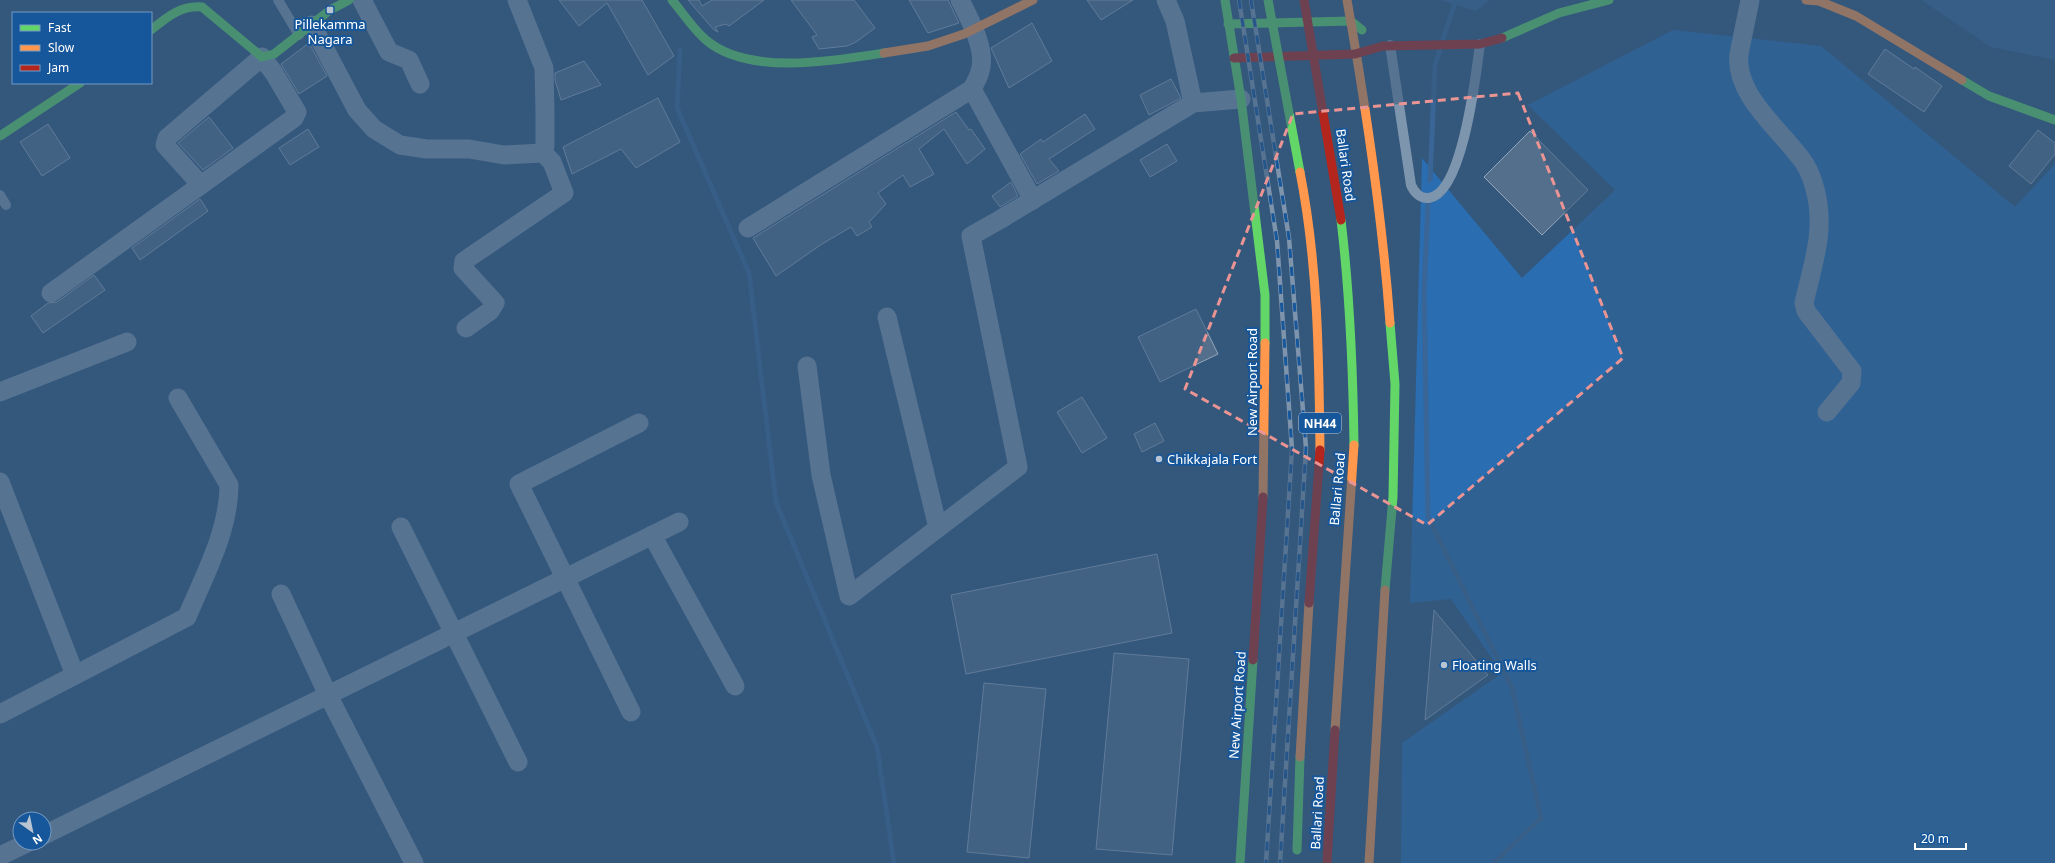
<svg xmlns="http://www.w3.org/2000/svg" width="2055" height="863" font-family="'Noto Sans',sans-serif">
<rect width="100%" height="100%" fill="#34577c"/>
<!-- green -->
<polygon fill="#2a6db0" points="1673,30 1821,46 2015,207 2055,164 2055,863 1401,863 1402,743 1502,673 1451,599 1410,603 1422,158 1522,278 1615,190 1528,105"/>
<!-- water -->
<g fill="#396696">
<polygon points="1440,0 1490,0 1476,11"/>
<polygon points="1921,0 2055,0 2055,60 1991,47"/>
</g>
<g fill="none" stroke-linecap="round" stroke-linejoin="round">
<!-- stream -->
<g stroke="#396696" stroke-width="5">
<polyline points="1443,39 1456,0"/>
<polyline points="680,50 677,108 749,273 776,502 877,747 894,863"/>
<polyline points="1430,180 1435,65 1440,50"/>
<polyline points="1428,204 1424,294 1428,517 1512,688 1541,818 1494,863"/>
</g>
</g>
<!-- building -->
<g fill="#536f8c" stroke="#93a6bb">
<polygon points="559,0 642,0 674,56 648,75 607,3 579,26"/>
<polygon points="688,0 699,0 702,6 712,0 764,0 729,26 726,24 715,27 718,32 714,30"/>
<polygon points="791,0 854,0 875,28 856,42 847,46 819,49 812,37 817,35"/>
<polygon points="909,0 948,0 959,23 928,33"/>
<polygon points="1087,0 1133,0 1101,20"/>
<polygon points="1032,23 1052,61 1009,88 991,48"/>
<polygon points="309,43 327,76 299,94 281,64"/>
<polygon points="1885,49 1914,69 1915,67 1942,86 1924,112 1868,74"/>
<polygon points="584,61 601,85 561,100 555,80 555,73"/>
<polygon points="1171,79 1181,98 1149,115 1140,95"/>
<polygon points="658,98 680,142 636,168 621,149 572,174 563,147"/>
<polygon points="956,112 969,130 971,129 985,149 967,164 944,129 919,149 934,174 910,187 903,175 878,193 886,204 869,222 872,227 857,236 851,227 822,244 776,276 753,238"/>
<polygon points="1085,114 1095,129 1049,159 1059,171 1037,184 1020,154 1041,139 1043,142"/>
<polygon points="209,117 233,148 203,170 178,143"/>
<polygon points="48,124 70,158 42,176 20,142"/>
<polygon points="308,129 319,147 290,165 279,148"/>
<polygon points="2038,130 2055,143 2055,154 2031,184 2009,166"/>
<polygon points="1530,131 1588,190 1542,235 1484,177"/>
<polygon points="1167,144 1177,161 1150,177 1140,160"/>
<polygon points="1011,182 1018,196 1000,207 992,196"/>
<polygon points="200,199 208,211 140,260 132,248"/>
<polygon points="94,275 105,290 43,333 31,316 48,303 57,302"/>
<polygon points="1196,309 1218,354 1160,382 1138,337"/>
<polygon points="1082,397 1107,438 1082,453 1057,412"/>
<polygon points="1155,423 1164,441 1142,452 1134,434"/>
<polygon points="1157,554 1172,633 966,674 951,595"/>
<polygon points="1434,610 1488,675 1425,720"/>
<polygon points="1114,653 1189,659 1172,855 1096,849"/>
<polygon points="984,683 1046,689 1029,858 967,852"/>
</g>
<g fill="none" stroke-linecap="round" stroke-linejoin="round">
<!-- lane -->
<g stroke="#7e95ae" stroke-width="10">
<polyline points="278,0 299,35"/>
<path d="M1390,45L1411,185C1414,192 1420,199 1429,198C1463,193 1476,74 1480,44"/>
<polyline points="0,195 6,205"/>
</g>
<!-- street -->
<g stroke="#7e95ae" stroke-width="19">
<polyline points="362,0 389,52 409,60 420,84"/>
<polyline points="517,0 544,68 545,113 545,145 543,153"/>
<polyline points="1166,0 1175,21 1193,103"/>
<path d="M1750,0L1739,54C1734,93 1778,128 1799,156C1807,165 1812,177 1815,189C1826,230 1813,263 1804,303L1806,311L1852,371L1851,383L1827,412"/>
<polyline points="312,25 357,110 374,129 400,145 427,149 469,149 504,155 543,153 552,162 564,193 464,261 463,268 495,303 490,311 466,328"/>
<polyline points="972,89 1033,200"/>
<path d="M748,228L972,89C975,83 979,77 980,71C987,50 969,18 960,0"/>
<polyline points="51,293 294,118 297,112 274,73 262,57 167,138 165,145 201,185"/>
<polyline points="887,317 938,528"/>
<polyline points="807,366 821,475 849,596 1018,467 971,236 1001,219 1193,103 1241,99"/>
<polyline points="0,392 127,342"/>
<polyline points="0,482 75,675"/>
<polyline points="401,527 518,762"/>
<polyline points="652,535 735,686"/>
<polyline points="281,594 328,695 414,863"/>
<polyline points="631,712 519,484 639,423"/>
<path d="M0,714L187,617C204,576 229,531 229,485L178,398"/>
<polyline points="44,835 679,522"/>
<polyline points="0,856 27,843"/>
</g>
<!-- fast -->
<g stroke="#63d668" stroke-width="9">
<path d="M672,0C683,13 693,29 706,40C748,76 834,61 884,53"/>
<polyline points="1225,0 1241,99 1265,295 1265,343"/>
<polyline points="1228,24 1351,21 1362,30"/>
<path d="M151,30C167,17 181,5 202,7L262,57L274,54L330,10L349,0"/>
<polyline points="1502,38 1559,13 1609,0"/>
<polyline points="1962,80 1989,96 2055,120"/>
<polyline points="0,136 80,83"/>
<polyline points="1385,590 1393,497 1395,384 1390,323"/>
<polyline points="1240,863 1253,660"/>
</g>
<!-- slow -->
<g stroke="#ff974d" stroke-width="9">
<path d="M1347,0C1366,107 1382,214 1390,323"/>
<polyline points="1806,0 1819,1 1856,16 1962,80"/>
<polyline points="884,53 928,46 964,34 1033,0"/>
<polyline points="1263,497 1265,343"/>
<polyline points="1369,863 1385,590"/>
</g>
<!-- jam -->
<g stroke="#b3261e" stroke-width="9">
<polyline points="1234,58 1355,54 1383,46 1480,44 1502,38"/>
<polyline points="1253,660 1263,497"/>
<polyline points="1327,863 1328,845"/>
</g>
<!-- rail casing -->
<g stroke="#7e94ac" stroke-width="4.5">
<g id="rail">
<polyline points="1239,0 1277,241 1292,449 1266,863"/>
<polyline points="1251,0 1289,238 1306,448 1280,863"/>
</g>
</g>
<!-- rail -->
<use href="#rail" stroke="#16569a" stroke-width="3" stroke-dasharray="9" stroke-linecap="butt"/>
<!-- fast-bridge -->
<g stroke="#63d668" stroke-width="9">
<polyline points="1268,0 1300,172"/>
<path d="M1341,220C1350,295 1353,370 1354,445"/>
<polyline points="1297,850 1300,757"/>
</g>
<!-- slow-bridge -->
<g stroke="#ff974d" stroke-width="9">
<path d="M1300,172C1318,264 1319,357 1320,450"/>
<polyline points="1335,730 1354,445"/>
<polyline points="1300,757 1309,603"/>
</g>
<!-- jam-bridge -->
<g stroke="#b3261e" stroke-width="9">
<polyline points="1304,0 1341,220"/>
<polyline points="1309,603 1320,450"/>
<polyline points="1328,845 1335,730"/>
</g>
</g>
<!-- marked area -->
<path d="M0 0H2055V863H0ZM1518,93L1623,358L1427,525L1185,389L1293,114Z" fill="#34577c" fill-opacity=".55" fill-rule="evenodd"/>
<path fill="none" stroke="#ea9494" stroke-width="3" stroke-dasharray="8 5" stroke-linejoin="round" d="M1518,93L1623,358L1427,525L1185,389L1293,114Z"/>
<!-- markers -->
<g fill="#b8c4d1" stroke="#16569a" stroke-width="1.5">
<rect x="326" y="6" width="8" height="8" rx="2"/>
<circle cx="1159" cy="459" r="4"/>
<circle cx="1444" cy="665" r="4"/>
</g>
<g text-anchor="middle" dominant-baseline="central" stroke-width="4" stroke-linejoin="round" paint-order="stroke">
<!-- shield labels -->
<rect fill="#16569a" stroke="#b9cce1" stroke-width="1" x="1299" y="413" width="42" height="20" rx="3"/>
<g font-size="12" font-weight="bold" fill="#fff">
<text x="1320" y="423">NH44</text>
</g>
<!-- poi labels -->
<g font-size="13" fill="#fff" stroke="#16569a" text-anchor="start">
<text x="330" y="24" text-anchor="middle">Pillekamma<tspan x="330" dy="15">Nagara</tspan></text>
<text x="1167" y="459">Chikkajala Fort</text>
<text x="1452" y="665">Floating Walls</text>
</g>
<!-- street labels -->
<g font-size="13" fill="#fff" stroke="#16569a">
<text transform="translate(1346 165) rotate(82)">Ballari Road</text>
<text transform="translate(1252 382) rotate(-90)">New Airport Road</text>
<text transform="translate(1337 489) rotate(-85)">Ballari Road</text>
<text transform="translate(1237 705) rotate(-86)">New Airport Road</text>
<text transform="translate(1317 813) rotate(-87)">Ballari Road</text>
</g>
</g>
<!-- legend -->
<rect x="12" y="12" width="140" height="72" fill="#16569a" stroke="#739ac2"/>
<rect x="20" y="25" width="20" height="6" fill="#63d668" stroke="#739ac2"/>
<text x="48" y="32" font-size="12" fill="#ffffff">Fast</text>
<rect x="20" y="45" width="20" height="6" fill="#ff974d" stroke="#739ac2"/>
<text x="48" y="52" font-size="12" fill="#ffffff">Slow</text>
<rect x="20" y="65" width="20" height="6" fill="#b3261e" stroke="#739ac2"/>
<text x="48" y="72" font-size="12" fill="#ffffff">Jam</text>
<!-- north arrow -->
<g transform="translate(32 831) rotate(147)"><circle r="19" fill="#16569a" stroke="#739ac2"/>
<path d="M0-3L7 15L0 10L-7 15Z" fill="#b8c4d1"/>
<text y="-6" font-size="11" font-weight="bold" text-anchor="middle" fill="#ffffff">N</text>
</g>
<!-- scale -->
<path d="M1915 843v6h51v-6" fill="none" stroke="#ffffff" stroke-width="2"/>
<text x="1921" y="843" font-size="12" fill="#ffffff" stroke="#16569a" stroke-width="3" paint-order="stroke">20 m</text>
</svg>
